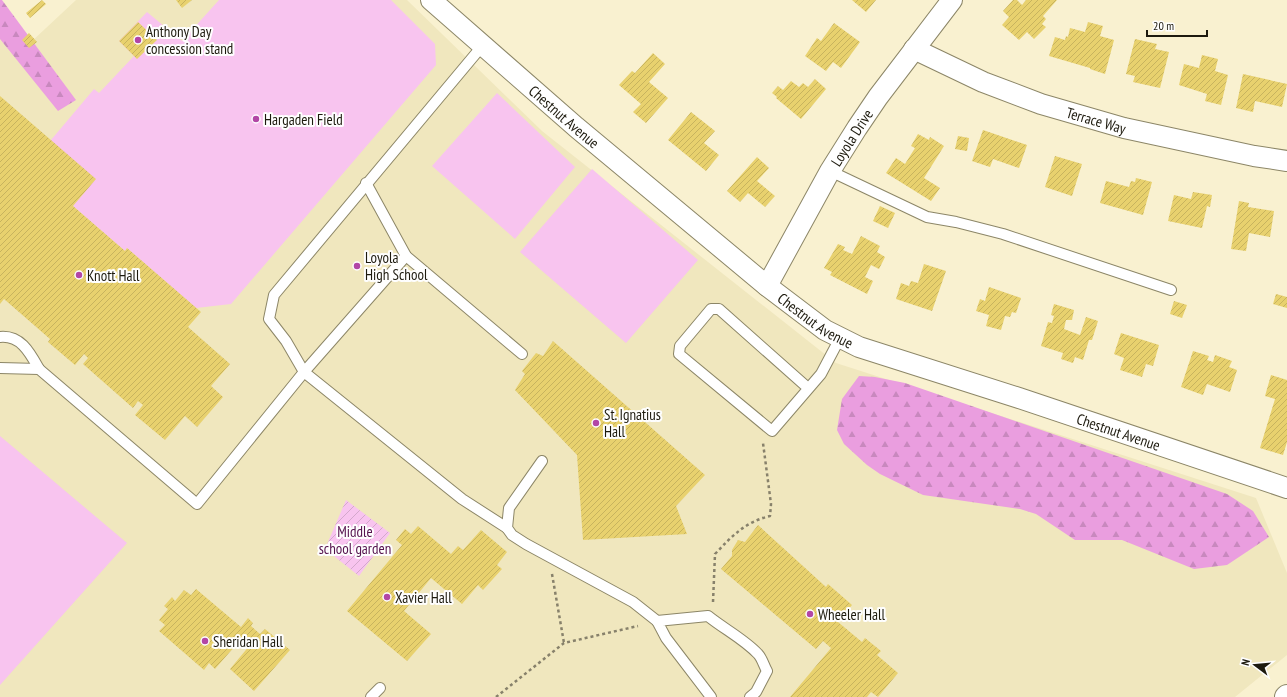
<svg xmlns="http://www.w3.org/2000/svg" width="1287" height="697" font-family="'PT Sans Narrow',sans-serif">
<defs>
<pattern id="forest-firs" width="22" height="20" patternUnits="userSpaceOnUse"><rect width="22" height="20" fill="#ea9edf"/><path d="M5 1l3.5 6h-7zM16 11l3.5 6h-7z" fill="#c888be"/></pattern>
<pattern id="garden-furrows" width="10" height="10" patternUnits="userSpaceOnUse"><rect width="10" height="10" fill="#f8c4ef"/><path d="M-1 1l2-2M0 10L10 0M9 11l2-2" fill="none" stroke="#d4a8cc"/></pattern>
<pattern id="building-hatch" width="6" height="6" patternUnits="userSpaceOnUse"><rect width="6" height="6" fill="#e8d16e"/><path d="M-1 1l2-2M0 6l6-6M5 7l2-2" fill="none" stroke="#c7b35e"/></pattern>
</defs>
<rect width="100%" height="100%" fill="#f9f1d0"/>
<!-- built -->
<polygon fill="#f0e7be" points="76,0 407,0 542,131 836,363 1256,498 1287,573 1287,655 1235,697 0,697 0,35 16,56"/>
<!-- green -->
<g fill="#f8c4ef">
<polygon points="219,0 391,0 435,44 436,65 231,304 196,308 127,248 125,251 73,206 51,140 94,89 99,93 134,56 119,41 147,12 182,41"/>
<polygon points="497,93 575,167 515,239 432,166"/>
<polygon points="592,169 698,260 626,343 520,252"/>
<polygon points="0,436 127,543 0,685"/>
</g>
<!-- forest -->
<g fill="url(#forest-firs)">
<polygon points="0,0 2,0 76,100 58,111 0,39"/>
<polygon points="859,376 875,377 905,383 1227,494 1253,511 1269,537 1227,565 1194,569 1122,540 1075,540 1036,514 1020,509 923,495 880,474 867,465 844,444 837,430 842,399"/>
</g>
<!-- garden -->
<polygon fill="url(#garden-furrows)" points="346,500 390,533 359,576 325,549"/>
<!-- building -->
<g fill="url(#building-hatch)">
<polygon points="42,0 46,4 30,18 26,13"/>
<polygon points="176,0 192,0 182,8"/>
<polygon points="852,0 876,0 866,12"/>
<polygon points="1013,0 1017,0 1022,5 1026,0 1057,0 1043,16 1046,19 1042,24 1046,27 1034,39 1027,32 1019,40 1002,25 1009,17 1003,11"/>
<polygon points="138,22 157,40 137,59 119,41"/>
<polygon points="1088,22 1103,26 1100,36 1114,40 1105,74 1090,69 1090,68 1049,56 1055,37 1065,40 1066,36 1068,37 1070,28 1085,32"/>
<polygon points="834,23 860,42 841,68 833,62 826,71 805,56 817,38 821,41"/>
<polygon points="29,33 37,42 29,48 22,40"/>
<polygon points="1135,39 1157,44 1155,49 1169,52 1160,88 1133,82 1135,76 1126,74"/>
<polygon points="653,53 665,64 649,82 668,98 646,123 633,112 641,104 619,85 632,71 635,73"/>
<polygon points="1202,55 1218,59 1215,71 1228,75 1221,105 1205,101 1207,94 1179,85 1184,64 1199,68"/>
<polygon points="1243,74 1287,84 1282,107 1255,101 1253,112 1236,108"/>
<polygon points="815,79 826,89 801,119 776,98 777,97 772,93 778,86 783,90 791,81 799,87 803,83 808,87"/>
<polygon points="0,96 96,179 73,206 125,251 127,248 201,312 188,327 230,364 211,386 223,397 197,427 185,416 165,440 135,415 143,405 138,401 133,408 83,364 88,358 84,354 75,365 48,342 50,339 4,299 0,304"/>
<polygon points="691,112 715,131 704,143 719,155 706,171 668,140"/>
<polygon points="983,130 1027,145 1019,168 993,159 990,167 972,161"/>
<polygon points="918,134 929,140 930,137 944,146 924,178 940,188 931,201 886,173 896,158 905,164 915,148 911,146"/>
<polygon points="958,136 969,138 967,151 955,149"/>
<polygon points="1055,156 1082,164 1072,196 1045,187"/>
<polygon points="757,157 769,168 757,181 775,196 765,207 748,193 740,202 727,191"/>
<polygon points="1136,178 1152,182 1143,215 1100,203 1106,181 1129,187 1131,181 1135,182"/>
<polygon points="1193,192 1212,195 1210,207 1207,206 1202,228 1168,221 1174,195 1191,199"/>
<polygon points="1239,201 1249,203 1248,207 1274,211 1270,237 1249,233 1246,251 1231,249"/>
<polygon points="880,206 895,213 888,228 873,221"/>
<polygon points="861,236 880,246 877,252 885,257 879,269 871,265 865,277 873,281 867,294 830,275 832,272 824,268 838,244 845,247 843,250 852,254"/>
<polygon points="924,264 946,271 932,311 896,299 901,283 909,286 911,281 918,283"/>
<polygon points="989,287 1021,298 1016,313 1012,312 1010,317 1005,316 1001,330 986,326 989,315 976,311 980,299 985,301"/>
<polygon points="1276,294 1287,297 1287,308 1273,304"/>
<polygon points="1174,301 1187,305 1182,318 1170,314"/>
<polygon points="1054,304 1074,310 1072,320 1066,320 1064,329 1080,335 1086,317 1098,321 1092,340 1089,340 1083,360 1075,357 1073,363 1061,359 1063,353 1041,346 1048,322 1052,323 1054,316 1051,315"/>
<polygon points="1121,333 1159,345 1153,366 1146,364 1142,377 1120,370 1124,358 1114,354"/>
<polygon points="553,341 705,475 676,506 687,534 583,540 577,455 515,390 525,374 522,371 536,353 543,356"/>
<polygon points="1193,351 1209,356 1207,360 1213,362 1215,355 1232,361 1229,367 1237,370 1230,392 1207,384 1203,395 1181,387"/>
<polygon points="1271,375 1287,380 1287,442 1283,455 1260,448 1275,399 1265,396"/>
<polygon points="758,525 826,587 828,584 852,605 838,622 862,642 865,638 881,651 877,655 898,673 878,697 871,692 867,697 790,697 831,648 823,641 816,649 721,569 732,556 732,550 738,540 745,542"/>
<polygon points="418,526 451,554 458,546 463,550 481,530 507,552 497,565 502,569 483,590 478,585 462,604 431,578 404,611 431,634 407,661 347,611 402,545 396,540 405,529 411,534"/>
<polygon points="196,589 241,627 248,618 253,623 251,626 260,634 265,629 290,650 254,691 230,669 250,645 242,638 215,669 209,663 204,670 159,631 165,625 159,620 168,609 164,606 172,597 175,601 184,590 191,595"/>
</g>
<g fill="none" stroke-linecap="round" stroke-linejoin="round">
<!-- service casing -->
<g stroke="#8c8667" stroke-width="12">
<g id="service">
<polyline points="483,45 274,295 269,319 286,341 304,372 462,499 507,528"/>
<polyline points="830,171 927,217 956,222 1003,234 1171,290"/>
<polyline points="366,183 406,256 522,354"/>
<path d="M0,337C21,335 30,353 39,369"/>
<polyline points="0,368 39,369 197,504 304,372 406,256"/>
<polyline points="808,388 719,309 711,309 680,346 679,354 772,431 821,374 840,338"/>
<polyline points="542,461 509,508 507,528 512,535 526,544 633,602 657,621"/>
<polyline points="371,697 380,688"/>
<path d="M711,697L666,638L657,621L708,616C724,629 744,639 758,654C762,658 764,666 767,671L756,692L750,697"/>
</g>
</g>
<!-- minor casing -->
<g stroke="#8c8667" stroke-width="22">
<g id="minor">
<path id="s1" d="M431,0L576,127L767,286L825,330L859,347L1019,398L1287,488"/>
<path id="s2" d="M914,49L983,82L1041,104L1124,128L1254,156L1287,161"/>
<path id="s3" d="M767,286L830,171L857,128L878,97L952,0"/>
</g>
</g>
<!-- primary casing -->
<g stroke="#8c8667" stroke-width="24">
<polyline id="primary" points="1286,697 1287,696"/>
</g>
<!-- path -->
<g stroke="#87816b" stroke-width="2.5" stroke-dasharray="3 3" stroke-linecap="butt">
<polyline points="552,574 564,643"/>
<path d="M713,602L715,554C732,536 745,522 770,516L771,504L763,443"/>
<polyline points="496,697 564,643 638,626"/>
</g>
<!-- service -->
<use href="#service" stroke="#fff" stroke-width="10"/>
<!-- minor -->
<use href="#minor" stroke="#fff" stroke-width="20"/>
<!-- primary -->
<use href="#primary" stroke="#fff" stroke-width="22"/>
</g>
<!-- markers -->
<g fill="#b246a6" stroke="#fefefe" stroke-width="1.5">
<circle cx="138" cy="40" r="4"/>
<circle cx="256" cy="119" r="4"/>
<circle cx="357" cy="266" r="4"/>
<circle cx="79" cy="275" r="4"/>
<circle cx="596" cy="423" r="4"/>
<circle cx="387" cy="597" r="4"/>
<circle cx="810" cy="614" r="4"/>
<circle cx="205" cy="641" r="4"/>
</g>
<g text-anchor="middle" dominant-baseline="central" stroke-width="4" stroke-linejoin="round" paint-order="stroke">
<!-- poi labels -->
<g font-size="15" fill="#1d1a0e" stroke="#fefefe" text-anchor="start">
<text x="146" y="31">Anthony Day<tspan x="146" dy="17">concession stand</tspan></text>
<text x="264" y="119">Hargaden Field</text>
<text x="365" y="257">Loyola<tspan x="365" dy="17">High School</tspan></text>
<text x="87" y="275">Knott Hall</text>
<text x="604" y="414">St. Ignatius<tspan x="604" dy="17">Hall</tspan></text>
<text x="395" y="597">Xavier Hall</text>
<text x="818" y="614">Wheeler Hall</text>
<text x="213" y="641">Sheridan Hall</text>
</g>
<!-- street labels -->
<g font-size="15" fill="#1d1a0e" stroke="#fefefe">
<text stroke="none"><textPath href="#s1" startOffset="177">Chestnut Avenue</textPath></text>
<text stroke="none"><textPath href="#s2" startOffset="196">Terrace Way</textPath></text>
<text stroke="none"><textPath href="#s3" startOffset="171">Loyola Drive</textPath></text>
<text stroke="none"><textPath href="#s1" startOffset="501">Chestnut Avenue</textPath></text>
<text stroke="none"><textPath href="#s1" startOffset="825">Chestnut Avenue</textPath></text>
</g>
<!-- park labels -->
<g font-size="15" fill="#55124e" stroke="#fefefe">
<text x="355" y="531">Middle<tspan x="355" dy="17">school garden</tspan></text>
</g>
</g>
<!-- north arrow -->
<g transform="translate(1255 665) rotate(286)" stroke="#fefefe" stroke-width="3" paint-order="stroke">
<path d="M0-3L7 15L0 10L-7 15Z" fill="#1d1a0e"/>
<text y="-6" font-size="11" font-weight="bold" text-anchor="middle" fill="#1d1a0e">N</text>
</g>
<!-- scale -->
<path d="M1147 30v6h60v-6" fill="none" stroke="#1d1a0e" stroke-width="2"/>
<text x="1153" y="30" font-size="12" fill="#1d1a0e" stroke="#fefefe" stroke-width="3" paint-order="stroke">20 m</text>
</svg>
